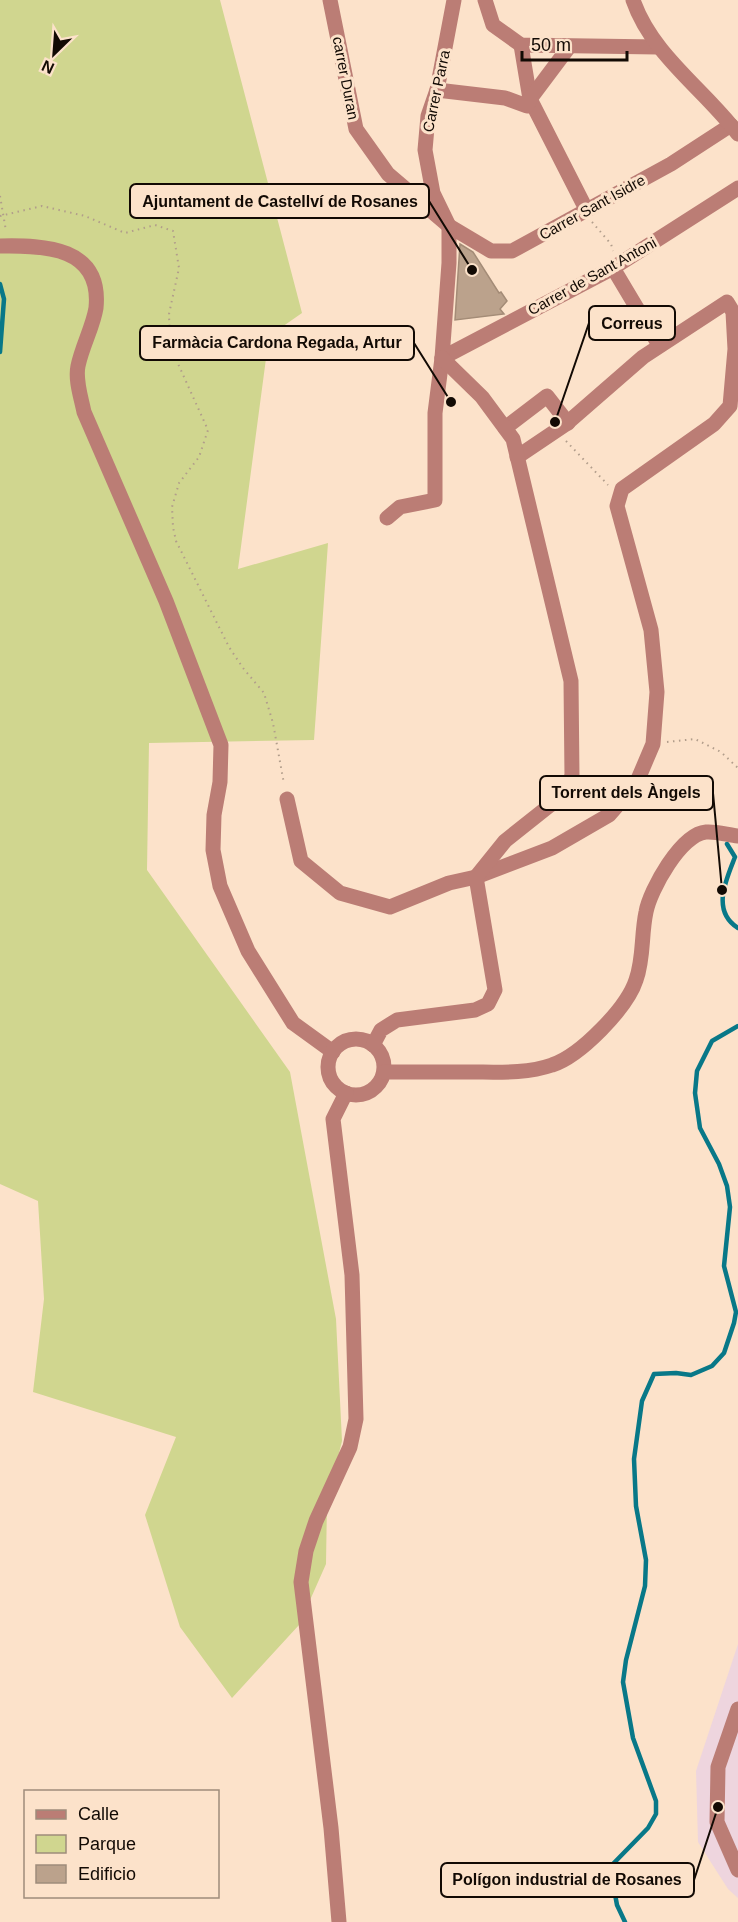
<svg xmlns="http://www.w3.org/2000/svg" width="738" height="1922" font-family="Helvetica,sans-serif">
<rect width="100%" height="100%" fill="#fce2ca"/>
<!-- industrial -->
<polygon fill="#eed5de" points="738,1644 738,1898 728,1889 698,1842 696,1771"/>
<!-- green -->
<polygon fill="#d0d68f" points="0,0 220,0 302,313 269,336 238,569 328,543 314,740 149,743 147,870 290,1072 336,1319 342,1441 327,1501 326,1564 299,1625 232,1698 180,1627 145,1515 176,1437 33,1392 44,1299 38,1201 0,1184"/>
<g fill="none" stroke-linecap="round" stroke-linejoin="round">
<!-- stream -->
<g stroke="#087888" stroke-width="4.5">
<polyline points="0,284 4,299 0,352"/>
<path d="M727,844L735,857C726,880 711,911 738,928"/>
<polyline points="625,1922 617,1905 610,1867 648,1828 656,1814 656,1801 633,1738 623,1682 626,1660 645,1586 646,1560 636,1506 634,1459 642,1401 654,1374 676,1373 691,1375 712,1366 724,1353 734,1323 736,1312 724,1266 730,1207 727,1186 719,1164 700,1128 695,1093 697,1071 712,1041 738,1026"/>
</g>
</g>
<!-- building -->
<polygon fill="#bba28c" stroke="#a48c77" stroke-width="1.5" points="460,244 473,252 499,293 501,292 507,301 500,309 504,314 455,320"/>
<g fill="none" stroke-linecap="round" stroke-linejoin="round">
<!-- path -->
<g stroke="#b19d8b" stroke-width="2" stroke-dasharray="1.5 4.5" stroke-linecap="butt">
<polyline points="0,196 6,231"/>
<polyline points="0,216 42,206 85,216 125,233 155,225 173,231 179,268 169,314 170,346 208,430 199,457 179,483 172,507 173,527 176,541 229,647 243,668 264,693 273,723 284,784"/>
<polyline points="592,222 611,244 613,251"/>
<polyline points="566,441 608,485"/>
<polyline points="667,742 695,739 721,752 738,768"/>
</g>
<!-- minor -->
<g stroke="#bb7d75" stroke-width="15">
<polyline points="330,0 356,129 388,174 449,226 491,251 512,251 671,164 731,125"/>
<polyline points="485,0 493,25 521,45 658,47"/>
<path d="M633,0C652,55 704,89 738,134"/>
<polyline points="521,45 530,99 586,209"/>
<polyline points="437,90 505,98 527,106 530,99 569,47"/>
<path d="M0,246C45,245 102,247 96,308C93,327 82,346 78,366C75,380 81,397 84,412L166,601L221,745L220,782L214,815L213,850L220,886L248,951L293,1023L333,1052"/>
<polyline points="613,268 659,345"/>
<polyline points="442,358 613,268 738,188"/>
<polyline points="505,428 547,396 568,423"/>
<polyline points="387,518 400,507 435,500 435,413 442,358 449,263 449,226 433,193 425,150 428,116 437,90 454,0"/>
<polyline points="287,799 301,861 340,893 390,907 449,883 476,877 552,848 609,815 636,784 653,744 657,692 651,630 617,506 622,489 714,424 730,406 735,349 733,312 727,302 643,357 566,424 517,457"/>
<circle cx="356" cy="1067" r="28"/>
<polyline points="373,1045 381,1030 397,1020 475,1010 488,1004 495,990 476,877 505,841 549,806 572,777 571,681 513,439 482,397 442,358"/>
<path d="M384,1072C413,1072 442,1072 471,1072C497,1072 526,1074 552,1065C580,1056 627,1008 636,980C644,958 641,935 646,912C650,890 681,834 706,832C716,831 728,835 738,836"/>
<polyline points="738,1709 718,1767 717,1822 738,1870"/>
<polyline points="339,1922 331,1828 301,1582 306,1551 316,1521 350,1447 356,1419 352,1275 333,1119 346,1093"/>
</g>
</g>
<g text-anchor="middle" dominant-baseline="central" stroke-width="6" stroke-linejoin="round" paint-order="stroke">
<!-- street labels -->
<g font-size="15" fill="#120a04" stroke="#fce2ca">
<text transform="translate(346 78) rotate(79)">carrer Duran</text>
<text transform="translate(436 91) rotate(-78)">Carrer Parra</text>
<text transform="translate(592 207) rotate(-29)">Carrer Sant Isidre</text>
<text transform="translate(592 276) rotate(-29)">Carrer de Sant Antoni</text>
</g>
</g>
<!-- callouts -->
<path fill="none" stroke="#120a04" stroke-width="2" d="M472 270L429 201M555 422L589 323M451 402L414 343M722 890L713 793M718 1807L694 1880"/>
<g fill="#120a04" stroke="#fce2ca" stroke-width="2">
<circle cx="472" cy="270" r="6"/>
<circle cx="555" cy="422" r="6"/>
<circle cx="451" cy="402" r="6"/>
<circle cx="722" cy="890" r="6"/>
<circle cx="718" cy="1807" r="6"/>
</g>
<g fill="#fce2ca" stroke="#120a04" stroke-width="2">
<rect x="130" y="184" width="299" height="34" rx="6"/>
<rect x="589" y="306" width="86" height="34" rx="6"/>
<rect x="140" y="326" width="274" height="34" rx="6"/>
<rect x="540" y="776" width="173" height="34" rx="6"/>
<rect x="441" y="1863" width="253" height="34" rx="6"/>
</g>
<g font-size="16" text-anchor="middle" font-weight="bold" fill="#120a04">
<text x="280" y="207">Ajuntament de Castellví de Rosanes</text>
<text x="632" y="329">Correus</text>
<text x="277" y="348">Farmàcia Cardona Regada, Artur</text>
<text x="626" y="798">Torrent dels Àngels</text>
<text x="567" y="1885">Polígon industrial de Rosanes</text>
</g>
<!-- legend -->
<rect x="24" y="1790" width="195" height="108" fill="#fce2ca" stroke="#9e8c7b" stroke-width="1.5"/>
<rect x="36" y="1810" width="30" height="9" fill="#bb7d75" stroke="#9e8c7b" stroke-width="1.5"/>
<text x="78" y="1820" font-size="18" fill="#120a04">Calle</text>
<rect x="36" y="1835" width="30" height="18" fill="#d0d68f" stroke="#9e8c7b" stroke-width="1.5"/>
<text x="78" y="1850" font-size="18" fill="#120a04">Parque</text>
<rect x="36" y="1865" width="30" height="18" fill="#bba28c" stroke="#9e8c7b" stroke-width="1.5"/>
<text x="78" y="1880" font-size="18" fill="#120a04">Edificio</text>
<!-- north arrow -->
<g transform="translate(54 54) rotate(205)" stroke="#fce2ca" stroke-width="4.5" paint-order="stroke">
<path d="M0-4.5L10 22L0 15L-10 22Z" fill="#120a04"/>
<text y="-9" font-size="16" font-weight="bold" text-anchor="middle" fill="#120a04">N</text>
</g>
<!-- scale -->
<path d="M522 51v9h105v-9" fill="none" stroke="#120a04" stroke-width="3"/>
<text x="531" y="51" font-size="18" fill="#120a04" stroke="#fce2ca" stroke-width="4.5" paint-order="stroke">50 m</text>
</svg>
